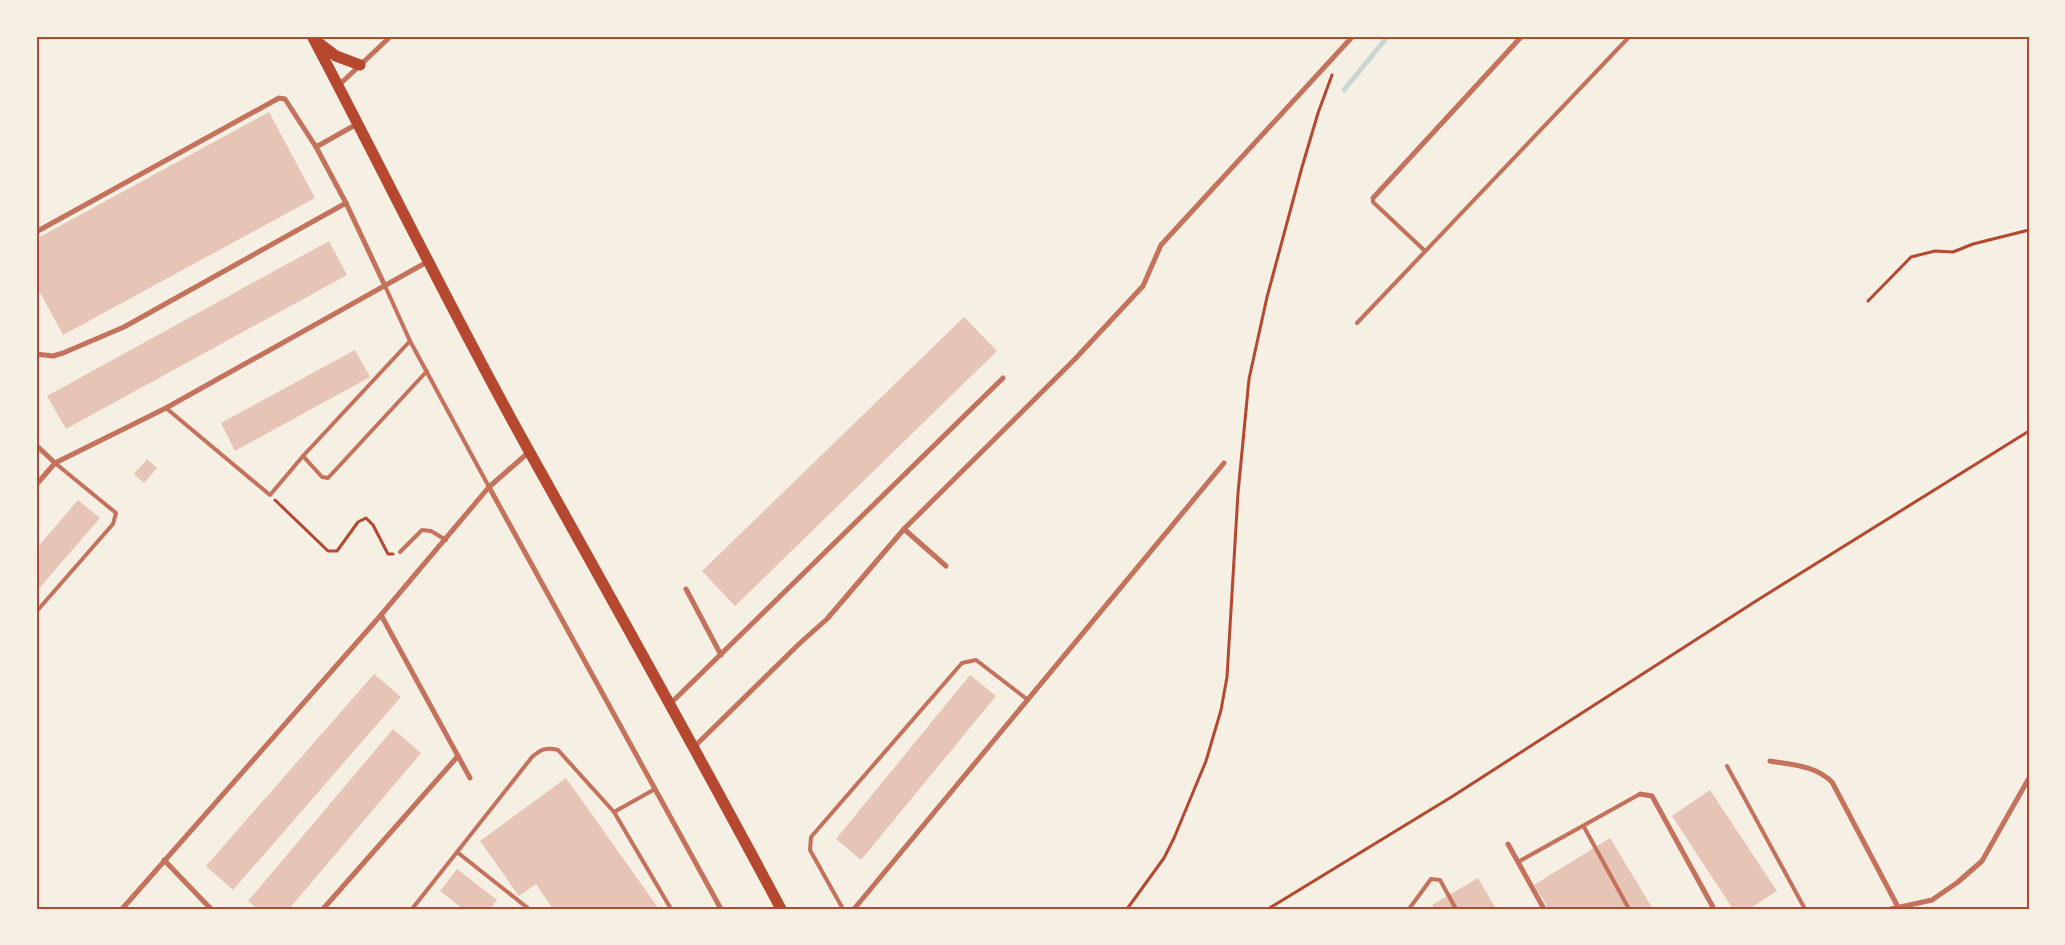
<svg xmlns="http://www.w3.org/2000/svg" width="2065" height="945" font-family="Inter,sans-serif">
<rect width="100%" height="100%" fill="#f6efe4"/>
<g fill="none" stroke-linecap="round" stroke-linejoin="round">
<!-- stream -->
<polyline stroke="#c9d6d2" stroke-width="5" points="1344,90 1388,36"/>
</g>
<!-- building -->
<g fill="#e6c5b7">
<polygon points="269,112 315,198 63,335 36,285 36,239"/>
<polygon points="329,241 347,275 66,429 47,396"/>
<polygon points="964,317 997,351 735,606 702,571"/>
<polygon points="355,350 370,377 235,451 221,423"/>
<polygon points="147,459 157,468 144,483 134,474"/>
<polygon points="78,500 100,518 36,592 36,549"/>
<polygon points="374,674 401,697 233,890 206,866"/>
<polygon points="970,675 996,696 861,860 836,839"/>
<polygon points="393,729 421,753 289,909 257,909 248,901"/>
<polygon points="566,778 659,909 553,909 536,884 519,896 480,841"/>
<polygon points="1710,790 1777,891 1749,909 1733,909 1672,816"/>
<polygon points="1610,838 1653,909 1549,909 1534,885"/>
<polygon points="457,869 497,900 490,909 463,909 440,891"/>
<polygon points="1478,878 1496,909 1435,909 1432,905"/>
</g>
<g fill="none" stroke-linecap="round" stroke-linejoin="round">
<!-- path -->
<g stroke="#b5482f" stroke-width="3">
<polyline points="1868,301 1911,257 1935,251 1953,252 1973,244 2029,230"/>
<polyline points="275,500 328,551 337,551 358,522 366,518 373,525 388,554 393,554"/>
<polyline points="1127,909 1164,858 1174,838 1206,761 1221,710 1227,677 1238,493 1249,379 1267,297 1302,167 1318,113 1332,75"/>
<polyline points="1268,909 1453,796 1756,601 2029,431"/>
</g>
<!-- service -->
<g stroke="#c5725c" stroke-width="4">
<polyline points="1373,198 1373,202 1425,251"/>
<polyline points="385,286 410,341 489,487"/>
<polyline points="1357,323 1630,36"/>
<polyline points="166,408 270,495 303,456 410,341"/>
<polyline points="303,456 322,477 328,478 427,371"/>
<polyline points="400,552 422,530 431,531 446,540"/>
<polyline points="36,612 113,524 116,513 55,463"/>
<polyline points="1727,766 1805,909"/>
<polyline points="614,812 655,789"/>
<polyline points="1584,827 1629,909"/>
<polyline points="457,852 529,909"/>
<polyline points="1518,862 1640,794"/>
<path d="M412,909L532,757C541,749 547,747 558,750L614,812L671,909"/>
<polyline points="843,909 810,850 811,837 962,663 976,660 1028,700"/>
<polyline points="1409,909 1431,879 1440,880 1456,909"/>
</g>
<!-- minor -->
<g stroke="#c5725c" stroke-width="5">
<polyline points="338,86 391,36"/>
<polyline points="316,147 357,124"/>
<polyline points="1373,198 1522,36"/>
<polyline points="36,232 279,98 285,99 316,147 346,203 385,286"/>
<polyline points="36,354 53,356 63,353 124,327 346,203"/>
<polyline points="36,445 55,463"/>
<polyline points="36,485 55,463 166,408 427,262"/>
<polyline points="489,487 721,909"/>
<polyline points="904,529 946,566"/>
<polyline points="686,589 721,655"/>
<polyline points="381,615 470,778"/>
<polyline points="671,703 1003,378"/>
<polyline points="695,746 800,643 827,619 904,529 1075,359 1143,286 1161,245 1353,36"/>
<path d="M1770,761C1792,765 1815,765 1832,782L1898,907"/>
<polyline points="1640,794 1652,796 1714,909"/>
<polyline points="1508,844 1544,909"/>
<polyline points="164,860 211,909"/>
<polyline points="122,909 381,615 489,487 529,452"/>
<polyline points="323,909 458,756"/>
<polyline points="854,909 1224,463"/>
<polyline points="1891,909 1932,900 1958,882 1982,861 2029,778"/>
</g>
<!-- primary -->
<g stroke="#b5482f" stroke-width="11">
<path d="M312,36C385,174 453,315 529,451C614,603 699,755 781,909"/>
<polyline points="316,41 336,56 360,65"/>
</g>
</g>
<!-- border -->
<rect width="2065" height="945" fill="none" stroke="#f6efe4" stroke-width="75"/>
<rect x="38" y="38" width="1990" height="870" fill="none" stroke="#b5482f" stroke-width="2"/>
</svg>
